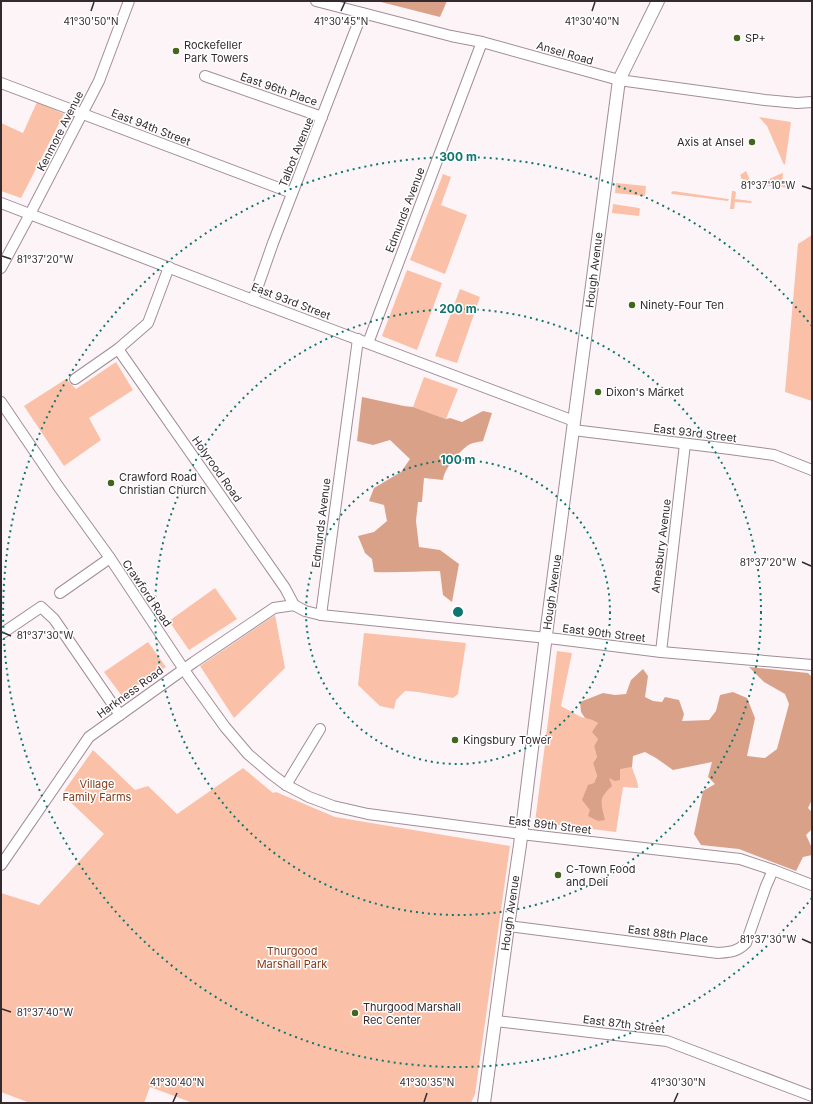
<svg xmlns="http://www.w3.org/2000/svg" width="813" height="1104" font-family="Inter,sans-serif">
<rect width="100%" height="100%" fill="#fdf4f8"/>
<!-- green -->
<g fill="#fbc0a8">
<polygon points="37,102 64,114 21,198 1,191 1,123 23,133"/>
<polygon points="759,117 791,122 785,164 784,165 767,126"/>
<path d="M746,171L750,180C761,187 772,176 783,173V174L782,184L792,185L794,187L792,188C782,187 747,185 741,178C741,177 741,176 740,175Z"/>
<polygon points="443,174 451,177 441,205 467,215 445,274 410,260"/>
<polygon points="616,183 646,186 645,196 615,193"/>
<polygon points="673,191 728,199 729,199 728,201 672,194 671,193"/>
<polygon points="732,191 734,191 736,192 735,199 751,201 752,203 735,202 734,209 730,209"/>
<polygon points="613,204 639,208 640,209 639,216 612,213"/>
<polygon points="812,235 812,401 785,392 798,244"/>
<polygon points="407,270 442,283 417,350 382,336"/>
<polygon points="460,289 480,297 457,363 435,356"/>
<polygon points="116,362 133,390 89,418 101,440 64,466 24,406 66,379 76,389"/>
<polygon points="424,377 458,389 446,419 413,407"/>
<polygon points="215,588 237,619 189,650 169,621"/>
<polygon points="275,615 285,668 234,718 200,666"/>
<polygon points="364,633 466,643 458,694 453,698 418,692 405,691 396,700 394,709 380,706 358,685"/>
<polygon points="148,642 166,667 122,696 104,672"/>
<path d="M557,651L572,653L561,706L581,717L592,720L598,723V739L594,746L597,757L593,763L597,776L594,783L601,803L609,778L620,768L632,767C634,775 638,780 638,788L623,787L616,832L535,822Z"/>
<polygon points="93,750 110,766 135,790 148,786 177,814 243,768 273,793 276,792 335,817 510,846 475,1094 471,1103 193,1103 150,1087 144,1103 30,1103 1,1092 1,893 39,905 104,834 62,794"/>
</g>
<!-- forest -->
<g fill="#daa189">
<polygon points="377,1 447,1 440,17"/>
<path d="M362,397L404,406L413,407L446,419L450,418L462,422L483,411L492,413L483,441C478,442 471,443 467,446C458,453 444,469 443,480L424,478L422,502H418L416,521L419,547L440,550L459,564L452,602L443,595L440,571C418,571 396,573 374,572L372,559L365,553L358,536L374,532L387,521L384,505L369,501L374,488L401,472L410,459L390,440L373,445L357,441Z"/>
<path d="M749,667L808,673L812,677V802H811L808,808L812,812V829L806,835L812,848V855L803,857L796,871L739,849L701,845L694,834L703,791L715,784L708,777L712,762L673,770L656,758L645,752L633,756L632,767L620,769V780L615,781L609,778L612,786C598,798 601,804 605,820L598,821L588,816L590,810L582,800L588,785L594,783L597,776L593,763L597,757L594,746L598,739L592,732L598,723L592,720L585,718L581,712L580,702L603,693L615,695L626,694L631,680L643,669L648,676L645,697L653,701L662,702L665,697L679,700L684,714L682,721L709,720L716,711L720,695L733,692L747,698L755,718L747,756L765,758L777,749L789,704L785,694L764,682Z"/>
</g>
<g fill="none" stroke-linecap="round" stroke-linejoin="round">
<!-- minor casing -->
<g stroke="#a28d98" stroke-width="12">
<g id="minor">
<polyline points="316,1 451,36 482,42 619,80 765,100 797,103 812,102"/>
<polyline points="205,76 322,117"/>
<polyline points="1,83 292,193"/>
<polyline points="1,203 253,300 574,421"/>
<polyline points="1,268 30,214 99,81 129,1"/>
<polyline points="253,300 273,243 362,13"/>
<polyline points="368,343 482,42"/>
<polyline points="118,349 285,588 294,605"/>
<polyline points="75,379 118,349 148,323 169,267"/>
<polyline points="1,402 58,486 110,558 189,677 225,727 248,754 270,773 286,785 309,797 333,806 368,814 521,834 740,859 773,870 812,885"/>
<polyline points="573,430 730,449 774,455 812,470"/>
<polyline points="60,593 110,558"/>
<polyline points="321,615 358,339"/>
<polyline points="1,634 41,607 54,619 120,715"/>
<polyline points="661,652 685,444"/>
<polyline points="286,785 320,729"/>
<polyline points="1,865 89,737 194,662 274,608 294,605 305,611 321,615 557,639 661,652 812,665"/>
<path d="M508,926L718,953C730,952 737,952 746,943L766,886L773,870"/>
<polyline points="496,1021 667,1041 812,1096"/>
</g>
</g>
<!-- tertiary casing -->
<g stroke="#a28d98" stroke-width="14">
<polyline id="tertiary" points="484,1103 508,926 520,845 547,627 619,80 658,1"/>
</g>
<!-- minor -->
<use href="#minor" stroke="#fff" stroke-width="10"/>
<!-- tertiary -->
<use href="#tertiary" stroke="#fff" stroke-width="12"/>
</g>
<!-- ticks -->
<path fill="none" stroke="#342b30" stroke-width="1.5" d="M91,11L94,2M341,11L345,2M592,11L595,2M802,186L811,189M2,256L11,259M802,562L811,566M2,632L11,636M802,939L811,943M2,1009L11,1012M173,1102L177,1093M424,1102L427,1093M674,1102L678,1093"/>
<!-- distance rings -->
<g fill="none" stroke="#0f766e" stroke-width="2" stroke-dasharray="2 4">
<circle cx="458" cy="612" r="152"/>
<circle cx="458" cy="612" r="303"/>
<path d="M812 898A455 455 0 1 1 812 326"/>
</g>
<!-- markers -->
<g fill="#42661e" stroke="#fff" stroke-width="1.5">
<circle cx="737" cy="38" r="4"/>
<circle cx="176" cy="51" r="4"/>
<circle cx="752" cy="142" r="4"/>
<circle cx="632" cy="305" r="4"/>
<circle cx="598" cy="392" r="4"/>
<circle cx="111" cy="483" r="4"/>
<circle cx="455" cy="740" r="4"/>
<circle cx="558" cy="875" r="4"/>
<circle cx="355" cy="1013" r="4"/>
</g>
<g text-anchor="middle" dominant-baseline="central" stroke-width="3" stroke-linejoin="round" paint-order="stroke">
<!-- poi labels -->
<g font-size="11" fill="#342b30" stroke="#fff" text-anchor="start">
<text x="745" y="38">SP+</text>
<text x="184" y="45">Rockefeller<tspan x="184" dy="13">Park Towers</tspan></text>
<text x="744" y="142" text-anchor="end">Axis at Ansel</text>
<text x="640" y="305">Ninety-Four Ten</text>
<text x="606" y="392">Dixon's Market</text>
<text x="119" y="477">Crawford Road<tspan x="119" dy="13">Christian Church</tspan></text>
<text x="463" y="740">Kingsbury Tower</text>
<text x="566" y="869">C-Town Food<tspan x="566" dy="13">and Deli</tspan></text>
<text x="363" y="1007">Thurgood Marshall<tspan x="363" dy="13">Rec Center</tspan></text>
</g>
<!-- street labels -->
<g font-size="11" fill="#342b30" stroke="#fff">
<text transform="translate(565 53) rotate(16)">Ansel Road</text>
<text transform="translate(279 89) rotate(19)">East 96th Place</text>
<text transform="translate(151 127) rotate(21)">East 94th Street</text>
<text transform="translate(60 131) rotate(-63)">Kenmore Avenue</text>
<text transform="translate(296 152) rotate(-68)">Talbot Avenue</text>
<text transform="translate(405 210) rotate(-69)">Edmunds Avenue</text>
<text transform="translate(594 270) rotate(-83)">Hough Avenue</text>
<text transform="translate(291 301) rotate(21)">East 93rd Street</text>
<text transform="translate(695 433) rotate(7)">East 93rd Street</text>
<text transform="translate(217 469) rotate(55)">Holyrood Road</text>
<text transform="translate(321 523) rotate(-83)">Edmunds Avenue</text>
<text transform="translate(661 546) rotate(-83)">Amesbury Avenue</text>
<text transform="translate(552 592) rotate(-82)">Hough Avenue</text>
<text transform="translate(147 593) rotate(56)">Crawford Road</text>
<text transform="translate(604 633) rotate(7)">East 90th Street</text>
<text transform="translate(130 692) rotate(-36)">Harkness Road</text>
<text transform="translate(550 825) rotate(7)">East 89th Street</text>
<text transform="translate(510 913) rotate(-82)">Hough Avenue</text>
<text transform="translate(668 934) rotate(7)">East 88th Place</text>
<text transform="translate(624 1024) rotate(7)">East 87th Street</text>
</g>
<!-- park labels -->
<g font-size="11" fill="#813b1a" stroke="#fff">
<text x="97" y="784">Village<tspan x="97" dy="13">Family Farms</tspan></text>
<text x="292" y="951">Thurgood<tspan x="292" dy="13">Marshall Park</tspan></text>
</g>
</g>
<g font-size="10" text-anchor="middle" fill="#342b30" stroke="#fff" stroke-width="3" stroke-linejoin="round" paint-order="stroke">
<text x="91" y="25">41°30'50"N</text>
<text x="341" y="25">41°30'45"N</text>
<text x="592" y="25">41°30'40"N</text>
<text x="768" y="189">81°37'10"W</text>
<text x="45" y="263">81°37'20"W</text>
<text x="768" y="566">81°37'20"W</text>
<text x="45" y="639">81°37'30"W</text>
<text x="768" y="943">81°37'30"W</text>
<text x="45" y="1016">81°37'40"W</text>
<text x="177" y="1086">41°30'40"N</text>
<text x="427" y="1086">41°30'35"N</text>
<text x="678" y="1086">41°30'30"N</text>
</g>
<circle cx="458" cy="612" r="6" fill="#0f766e" stroke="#fff" stroke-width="2"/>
<g font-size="12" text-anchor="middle" font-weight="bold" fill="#0f766e" stroke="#fff" stroke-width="3" stroke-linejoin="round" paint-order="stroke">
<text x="458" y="161">300 m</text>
<text x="458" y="313">200 m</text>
<text x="458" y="464">100 m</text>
</g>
<!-- border -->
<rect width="813" height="1104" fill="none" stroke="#342b30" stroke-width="4"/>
</svg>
